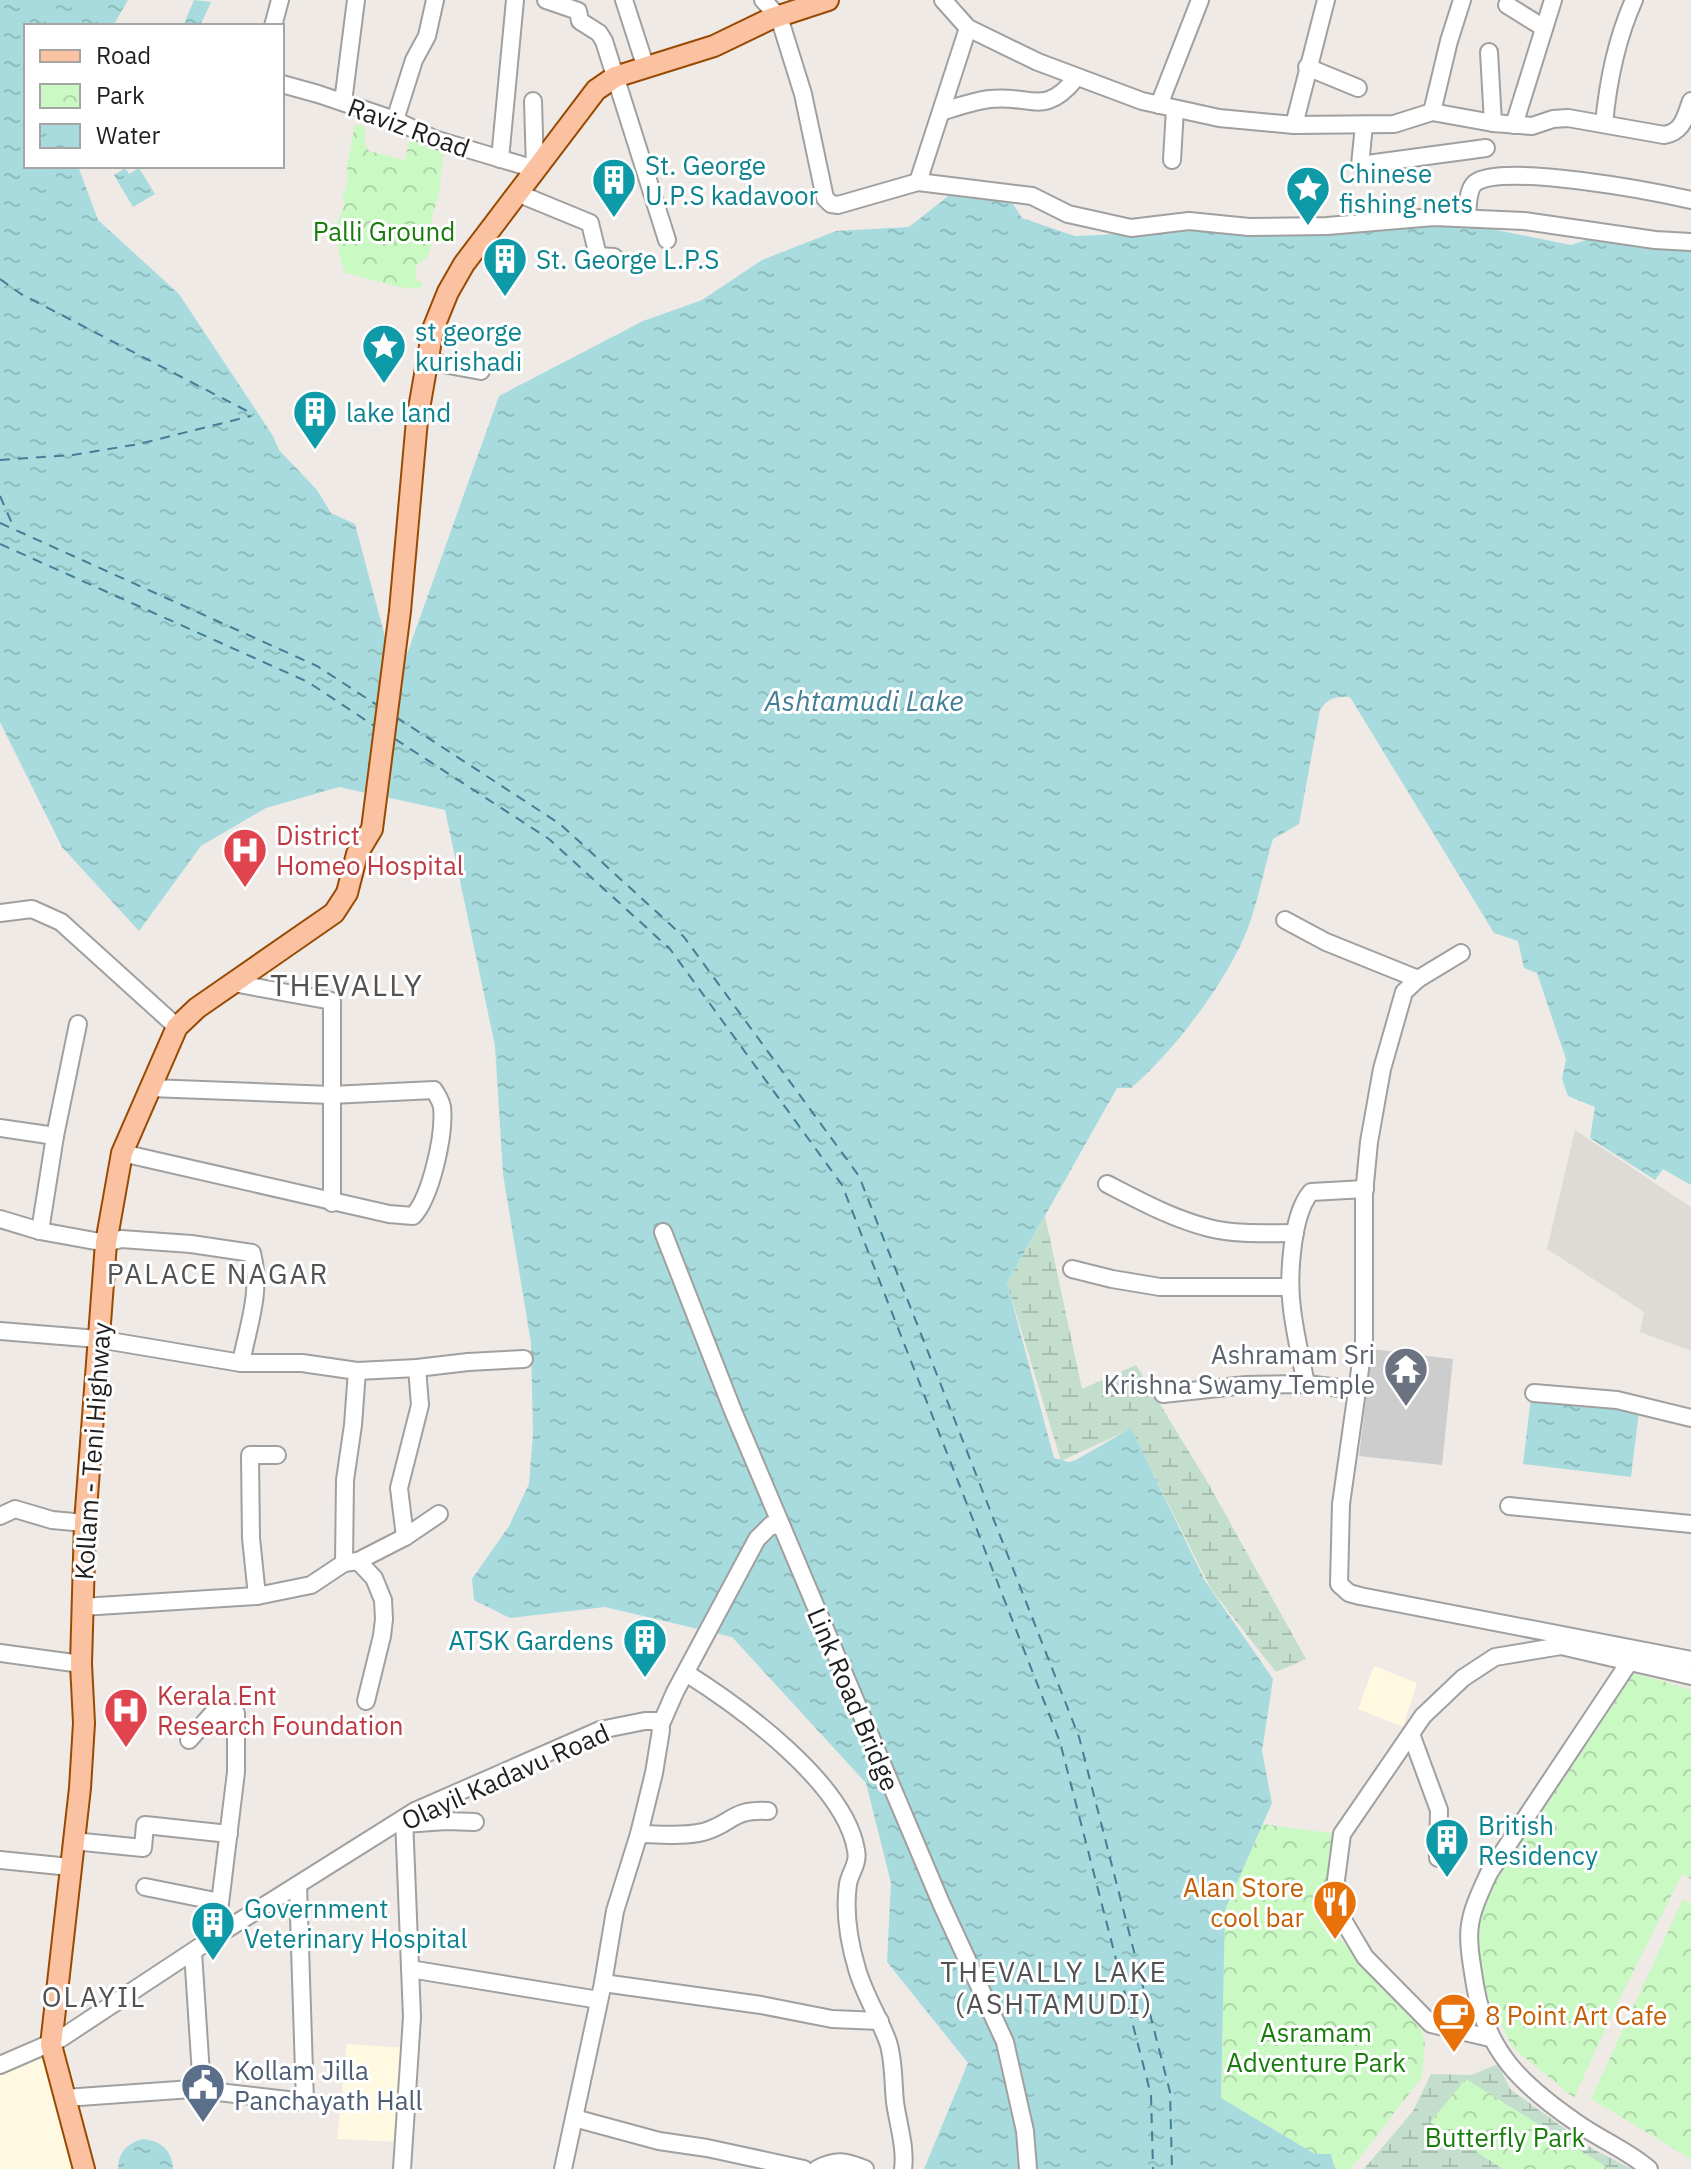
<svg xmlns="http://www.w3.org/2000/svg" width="1691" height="2169" font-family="'IBM Plex Sans',sans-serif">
<defs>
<pattern id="wetland-marsh" width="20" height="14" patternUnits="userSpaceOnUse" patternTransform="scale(2)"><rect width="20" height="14" fill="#c3decc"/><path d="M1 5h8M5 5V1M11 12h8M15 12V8" fill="none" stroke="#a7beaf"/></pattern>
<pattern id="park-crowns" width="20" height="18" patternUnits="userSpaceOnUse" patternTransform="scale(2)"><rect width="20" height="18" fill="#caf9c4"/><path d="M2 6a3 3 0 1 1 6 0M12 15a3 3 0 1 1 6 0" fill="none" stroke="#add5a8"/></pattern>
<pattern id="water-ripples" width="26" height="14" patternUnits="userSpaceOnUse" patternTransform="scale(2)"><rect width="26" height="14" fill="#a7dbdd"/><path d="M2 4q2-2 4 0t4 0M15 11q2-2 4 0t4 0" fill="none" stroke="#8fbcbd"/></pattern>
</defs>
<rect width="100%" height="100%" fill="#f0eae6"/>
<!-- education -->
<g fill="#fef9e0">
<polygon points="1374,1666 1417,1683 1403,1727 1358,1709"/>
<polygon points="347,2044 407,2048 401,2142 337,2139"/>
<polygon points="44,2050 77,2169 0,2169 0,2074"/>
</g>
<!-- religious -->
<polygon fill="#cdcdcd" points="1372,1349 1453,1359 1442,1465 1359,1456"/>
<!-- airport -->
<polygon fill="#dedbd7" points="1575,1130 1691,1207 1691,1351 1640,1332 1644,1312 1547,1249"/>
<!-- wetland -->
<g fill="url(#wetland-marsh)">
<polygon points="1045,1216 1082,1389 1136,1365 1208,1483 1306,1659 1276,1672 1211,1589 1131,1429 1061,1461 1007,1283"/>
<polygon points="1498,2064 1510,2089 1593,2149 1632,2169 1364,2169 1413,2111 1431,2074 1471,2075"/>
</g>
<!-- park -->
<g fill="url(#park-crowns)">
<path d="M355,124L365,127V144L369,151L405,160L410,136L444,150L439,194L432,217V245L427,257L416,266V280L423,283L420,289L400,287L345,273C337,251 331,226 345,205L342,199L348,181L347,166Z"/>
<polygon points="1632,1672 1691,1690 1691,1879 1682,1874 1615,2008 1574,2098 1512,2047 1484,1988 1470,1915"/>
<polygon points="1263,1824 1337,1834 1324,1923 1416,2015 1425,2041 1422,2077 1351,2169 1335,2169 1331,2154 1315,2154 1221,2098 1225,1910"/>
<polygon points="1683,1899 1691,1904 1691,2159 1591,2099"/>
<polygon points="1466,2079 1610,2169 1503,2169 1430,2122"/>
</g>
<!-- water -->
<g fill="url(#water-ripples)">
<path d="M0,0H128L113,26H26V166H78L98,220L179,294L273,436L279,450L317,490L331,513L355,524L397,682L499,396L643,321L702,300L762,260L836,231L909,227L952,193L1010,199L1022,218L1075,236L1417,221L1457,222L1571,245L1592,238L1691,251V1185L1663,1169L1655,1180L1590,1138L1595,1107L1568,1096L1562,1079L1566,1059L1537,973L1524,968L1518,941L1494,933L1350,697C1336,696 1328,698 1320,710L1299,824L1273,839C1263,872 1257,909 1243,940C1220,990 1172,1053 1131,1088H1117L1007,1283L1054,1458L1069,1462L1076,1460L1131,1428L1205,1581L1273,1679L1262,1751L1272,1803L1225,1910L1221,2098L1315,2154H1331L1335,2169H924L968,2063L887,1962L891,1883L866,1783L732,1637L605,1607L510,1618L474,1600L472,1579L509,1526L529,1484L533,1434L531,1343L503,1174L495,1046L445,810L339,787L266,808L201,846L139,931L62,847L0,722Z"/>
<polygon points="194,0 211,2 200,26 183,26"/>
<polygon points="125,168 129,174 139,168 155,194 133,207 114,175"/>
<polygon points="1531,1398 1639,1411 1631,1477 1523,1464"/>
<path d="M143,2139C161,2141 172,2150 173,2169H118C118,2152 128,2143 143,2139Z"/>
</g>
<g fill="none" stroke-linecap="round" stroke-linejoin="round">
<!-- ferry -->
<g stroke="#447d96" stroke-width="2" stroke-dasharray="10 8" stroke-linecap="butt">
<polyline points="0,279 21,294 249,412"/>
<polyline points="0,460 73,455 139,444 251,416"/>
<polyline points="0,496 14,528"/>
<polyline points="0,523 317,666 380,707"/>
<polyline points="0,544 308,682 376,727"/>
<polyline points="396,717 560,824 684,937 859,1176 1079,1737 1170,2092 1172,2169"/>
<polyline points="395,739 549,839 670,949 842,1185 1060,1742 1151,2095 1153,2169"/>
</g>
<!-- minor casing -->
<g stroke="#a0a0a0" stroke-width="20">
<g id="minor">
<polyline points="546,0 578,11 580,21 599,33 604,41 667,240"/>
<polyline points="624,0 646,68"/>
<polyline points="763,0 779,17 803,94 825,198 831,204 838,205 918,182 1032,196 1068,214 1131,228 1189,221 1249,227 1327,226 1434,217 1524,221 1655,240 1691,242"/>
<path d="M943,0L968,28L1038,62L1142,101L1219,118L1294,125L1394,124L1432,112L1493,123L1532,126L1553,119L1568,118L1664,135C1683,132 1685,117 1691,101"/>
<polyline points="1507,5 1544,28"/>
<polyline points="273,26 280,0"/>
<polyline points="1489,52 1493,123"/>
<polyline points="1307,67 1358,88"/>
<polyline points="282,84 318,94 395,120 434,139 535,169 533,101"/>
<polyline points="343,102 356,0"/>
<polyline points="1159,105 1200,0"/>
<path d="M941,112C957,107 973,101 990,99C1030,94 1044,118 1076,78"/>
<polyline points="1432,112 1449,41 1462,0"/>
<polyline points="395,120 414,60 427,36 435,0"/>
<path d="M1604,124C1608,81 1616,40 1634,0"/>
<polyline points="1294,125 1326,0"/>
<polyline points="1364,125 1360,165 1486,148"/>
<polyline points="1514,125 1553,0"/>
<polyline points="500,159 515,0"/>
<polyline points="1172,160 1175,109"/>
<polyline points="918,182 968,28"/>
<polyline points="517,193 590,223 598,256 614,257"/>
<path d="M1467,218C1468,208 1467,190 1475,183C1501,162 1656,192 1691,200"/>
<polyline points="427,361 481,371"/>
<polyline points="0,913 32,909 61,922 177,1027"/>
<polyline points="1285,920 1326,942 1418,979"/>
<polyline points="1461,953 1418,979 1404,992 1382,1069 1369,1142 1364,1194 1364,1341 1341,1504 1339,1584 1349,1593 1360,1596 1691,1660"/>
<polyline points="233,983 332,1001 332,1203"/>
<polyline points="0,1128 55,1136"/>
<path d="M122,1153L389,1214L413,1216C431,1197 445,1134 442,1107C441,1101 437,1095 434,1090L331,1095L150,1088"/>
<path d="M1107,1184C1140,1201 1173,1219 1209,1228C1237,1235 1267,1233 1295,1233"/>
<path d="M0,1219L40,1231L106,1243L121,1239L191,1244L252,1253C262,1291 248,1326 241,1363"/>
<polyline points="40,1231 55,1136 78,1024"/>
<polyline points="663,1232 733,1411 941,1903 1005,2042 1025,2131 1028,2169"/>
<polyline points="1072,1269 1112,1279 1160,1287 1290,1287"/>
<polyline points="0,1331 98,1339 241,1363 302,1363 357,1371 417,1368 420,1405 399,1488 405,1537"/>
<polyline points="417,1368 468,1362 524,1359"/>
<path d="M1306,1384C1301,1359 1295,1334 1292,1309C1288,1279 1291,1215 1311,1192L1365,1189"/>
<polyline points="1534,1393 1617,1400 1691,1418"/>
<polyline points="1163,1394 1246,1385 1306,1384 1357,1390"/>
<polyline points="1509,1506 1691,1524"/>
<polyline points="0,1516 15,1509 52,1520 85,1523"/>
<polyline points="358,1561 374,1578 383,1600 384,1619 382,1636 366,1701"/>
<polyline points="344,1563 345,1480 353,1425 357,1371"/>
<polyline points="257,1596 251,1538 250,1455 277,1455"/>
<polyline points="82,1607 257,1596 311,1585 344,1563 358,1561 405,1537 439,1514"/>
<polyline points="0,1653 81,1664"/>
<path d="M1630,1661L1489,1873C1465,1924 1466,1930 1475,1985C1486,2052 1523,2086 1577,2123C1601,2140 1627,2150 1649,2169"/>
<path d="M686,1673C740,1707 845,1783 856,1850C859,1864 850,1872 848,1884C844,1912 849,1942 857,1969C864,1994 879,2017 888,2042C894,2060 893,2083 895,2102C898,2124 906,2148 903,2169"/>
<polyline points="661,1724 675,1692 757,1539 771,1525 782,1527"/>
<polyline points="1411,1734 1439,1810 1438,1858"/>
<polyline points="189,1740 213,1713 236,1713 236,1772 216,1936"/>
<polyline points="404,1824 446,1821 475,1822"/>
<path d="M639,1834C659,1834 683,1837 703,1832C733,1824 730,1809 768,1811"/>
<polyline points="73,1841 143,1848 145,1825 229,1834"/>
<polyline points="0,1860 70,1867"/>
<polyline points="145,1887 220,1902"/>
<polyline points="193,1952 202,2090"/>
<polyline points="410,1969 599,2000"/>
<polyline points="603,1983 761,2005 832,2019 880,2021"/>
<polyline points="1490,2038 1431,2024 1365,1957 1333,1903 1342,1834 1423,1716 1463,1678 1495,1657 1561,1646 1691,1676"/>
<polyline points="0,2065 60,2039 216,1936 415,1811 600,1730 645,1721 658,1721 661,1730 654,1773 639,1834 615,1911 603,1983 563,2169"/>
<polyline points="65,2098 192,2089 305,2102 298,1885"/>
<polyline points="574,2118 659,2141 707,2148 804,2169"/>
<polyline points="402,2169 412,2017 404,1818"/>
<path d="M817,2169C836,2159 845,2161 865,2169"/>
</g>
</g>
<!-- major casing -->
<g stroke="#984a03" stroke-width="24">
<polyline id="major" points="84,2169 51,2045 80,1788 84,1723 81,1664 85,1523 106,1243 122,1153 177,1027 197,1008 334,913 347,893 357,854 372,829 400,611 417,420 433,329 448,292 464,264 596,90 615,77 714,46 770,19 828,0"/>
</g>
<!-- minor -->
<use href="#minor" stroke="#fff" stroke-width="16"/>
<!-- major -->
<use href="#major" stroke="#fac2a0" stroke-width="20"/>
</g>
<!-- icons -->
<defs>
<g id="building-pin" transform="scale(2.3)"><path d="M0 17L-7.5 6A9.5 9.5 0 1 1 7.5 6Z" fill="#0f9aa8" stroke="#fff"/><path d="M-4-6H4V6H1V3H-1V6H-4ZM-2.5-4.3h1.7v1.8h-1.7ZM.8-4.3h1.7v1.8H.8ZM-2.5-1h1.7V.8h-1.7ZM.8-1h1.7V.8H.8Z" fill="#fff"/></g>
<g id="sight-pin" transform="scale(2.3)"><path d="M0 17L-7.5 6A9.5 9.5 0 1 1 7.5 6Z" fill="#0f9aa8" stroke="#fff"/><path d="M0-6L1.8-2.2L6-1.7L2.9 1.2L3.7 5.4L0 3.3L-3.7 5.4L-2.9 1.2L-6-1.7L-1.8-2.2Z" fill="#fff"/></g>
<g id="hospital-pin" transform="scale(2.3)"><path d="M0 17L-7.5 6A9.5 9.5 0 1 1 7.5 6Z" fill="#e0444e" stroke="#fff"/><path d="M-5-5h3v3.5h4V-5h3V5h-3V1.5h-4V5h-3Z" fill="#fff"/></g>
<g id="temple-pin" transform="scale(2.3)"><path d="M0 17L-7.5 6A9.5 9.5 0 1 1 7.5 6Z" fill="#6b7280" stroke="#fff"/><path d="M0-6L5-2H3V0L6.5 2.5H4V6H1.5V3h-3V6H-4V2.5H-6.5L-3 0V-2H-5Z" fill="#fff"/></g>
<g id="restaurant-pin" transform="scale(2.3)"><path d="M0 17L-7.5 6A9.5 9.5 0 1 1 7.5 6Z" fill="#e8710a" stroke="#fff"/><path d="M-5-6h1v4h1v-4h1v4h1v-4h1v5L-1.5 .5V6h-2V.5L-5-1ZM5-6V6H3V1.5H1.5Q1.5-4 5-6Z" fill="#fff"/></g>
<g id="cafe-pin" transform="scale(2.3)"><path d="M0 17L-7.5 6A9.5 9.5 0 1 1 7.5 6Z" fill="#e8710a" stroke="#fff"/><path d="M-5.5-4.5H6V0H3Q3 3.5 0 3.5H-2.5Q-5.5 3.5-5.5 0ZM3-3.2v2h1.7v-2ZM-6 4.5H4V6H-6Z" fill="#fff"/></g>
<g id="civic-pin" transform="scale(2.3)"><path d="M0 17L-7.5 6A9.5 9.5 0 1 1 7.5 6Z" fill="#5c6f8a" stroke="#fff"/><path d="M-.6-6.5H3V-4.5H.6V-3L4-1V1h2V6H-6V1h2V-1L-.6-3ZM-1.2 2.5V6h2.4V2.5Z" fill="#fff"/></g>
</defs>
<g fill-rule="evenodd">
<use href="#building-pin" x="614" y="180"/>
<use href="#sight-pin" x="1308" y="188"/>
<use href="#building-pin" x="505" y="259"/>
<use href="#sight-pin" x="384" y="346"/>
<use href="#building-pin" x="315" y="412"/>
<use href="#hospital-pin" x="245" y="850"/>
<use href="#temple-pin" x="1406" y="1369"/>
<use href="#building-pin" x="645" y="1640"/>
<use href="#hospital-pin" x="126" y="1710"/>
<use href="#building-pin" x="1447" y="1840"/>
<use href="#restaurant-pin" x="1335" y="1902"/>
<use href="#building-pin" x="213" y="1923"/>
<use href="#cafe-pin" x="1454" y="2015"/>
<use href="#civic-pin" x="203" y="2085"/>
</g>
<g text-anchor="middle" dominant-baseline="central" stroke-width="6" stroke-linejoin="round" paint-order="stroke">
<!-- street labels -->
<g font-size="26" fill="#1f1f1f" stroke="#fff">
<text transform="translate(409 127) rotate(20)">Raviz Road</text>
<text transform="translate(92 1451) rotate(-86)">Kollam - Teni Highway</text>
<text transform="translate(854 1699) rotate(67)">Link Road Bridge</text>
<text transform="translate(505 1776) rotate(-24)">Olayil Kadavu Road</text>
</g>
<!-- culture labels -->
<g font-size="26" fill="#0d838f" stroke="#fff" text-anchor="start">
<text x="645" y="165">St. George<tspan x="645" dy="30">U.P.S kadavoor</tspan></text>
<text x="1339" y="173">Chinese<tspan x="1339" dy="30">fishing nets</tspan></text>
<text x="536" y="259">St. George L.P.S</text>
<text x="415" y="331">st george<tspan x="415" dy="30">kurishadi</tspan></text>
<text x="346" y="412">lake land</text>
<text x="614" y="1640" text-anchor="end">ATSK Gardens</text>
<text x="1478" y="1825">British<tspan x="1478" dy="30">Residency</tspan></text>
<text x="244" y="1908">Government<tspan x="244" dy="30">Veterinary Hospital</tspan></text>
</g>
<!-- park labels -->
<g font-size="26" fill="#197d0d" stroke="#fff">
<text x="384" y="231">Palli Ground</text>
<text x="1316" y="2032">Asramam<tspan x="1316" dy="30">Adventure Park</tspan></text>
<text x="1505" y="2137">Butterfly Park</text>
</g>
<!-- health labels -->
<g font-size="26" fill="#be3a42" stroke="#fff" text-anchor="start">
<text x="276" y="835">District<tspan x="276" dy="30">Homeo Hospital</tspan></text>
<text x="157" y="1695">Kerala Ent<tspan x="157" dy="30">Research Foundation</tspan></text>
</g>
<!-- worship labels -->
<g font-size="26" fill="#5b616d" stroke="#fff" text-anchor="end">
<text x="1375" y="1354">Ashramam Sri<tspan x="1375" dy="30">Krishna Swamy Temple</tspan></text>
</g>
<!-- food labels -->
<g font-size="26" fill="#c56008" stroke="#fff" text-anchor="end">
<text x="1304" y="1887">Alan Store<tspan x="1304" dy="30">cool bar</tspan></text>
<text x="1485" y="2015" text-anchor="start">8 Point Art Cafe</text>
</g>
<!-- service labels -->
<g font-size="26" fill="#4e5e75" stroke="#fff" text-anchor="start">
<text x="234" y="2070">Kollam Jilla<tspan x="234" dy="30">Panchayath Hall</tspan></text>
</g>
<!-- water labels -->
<g font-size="28" font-style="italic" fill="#447d96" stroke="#fff">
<text x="864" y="700">Ashtamudi Lake</text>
</g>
<!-- neighbourhood labels -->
<g font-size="28" letter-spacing="2" fill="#525252" stroke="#fff">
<text x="218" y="1273">PALACE NAGAR</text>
<text x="1054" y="1971">THEVALLY LAKE<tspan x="1054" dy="32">(ASHTAMUDI)</tspan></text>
<text x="94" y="1996">OLAYIL</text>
</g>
<!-- quarter labels -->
<g font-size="30" letter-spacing="2" fill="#525252" stroke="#fff">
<text x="347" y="984">THEVALLY</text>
</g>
</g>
<!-- legend -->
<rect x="24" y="24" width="260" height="144" fill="#ffffff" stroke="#a5a5a5" stroke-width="2"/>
<rect x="40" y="50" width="40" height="12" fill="#fac2a0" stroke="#a5a5a5" stroke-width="2"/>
<text x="96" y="64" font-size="24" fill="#1f1f1f">Road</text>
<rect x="40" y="84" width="40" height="24" fill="url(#park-crowns)" stroke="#a5a5a5" stroke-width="2"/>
<text x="96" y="104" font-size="24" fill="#1f1f1f">Park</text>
<rect x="40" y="124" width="40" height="24" fill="url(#water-ripples)" stroke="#a5a5a5" stroke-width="2"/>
<text x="96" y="144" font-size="24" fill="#1f1f1f">Water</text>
</svg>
